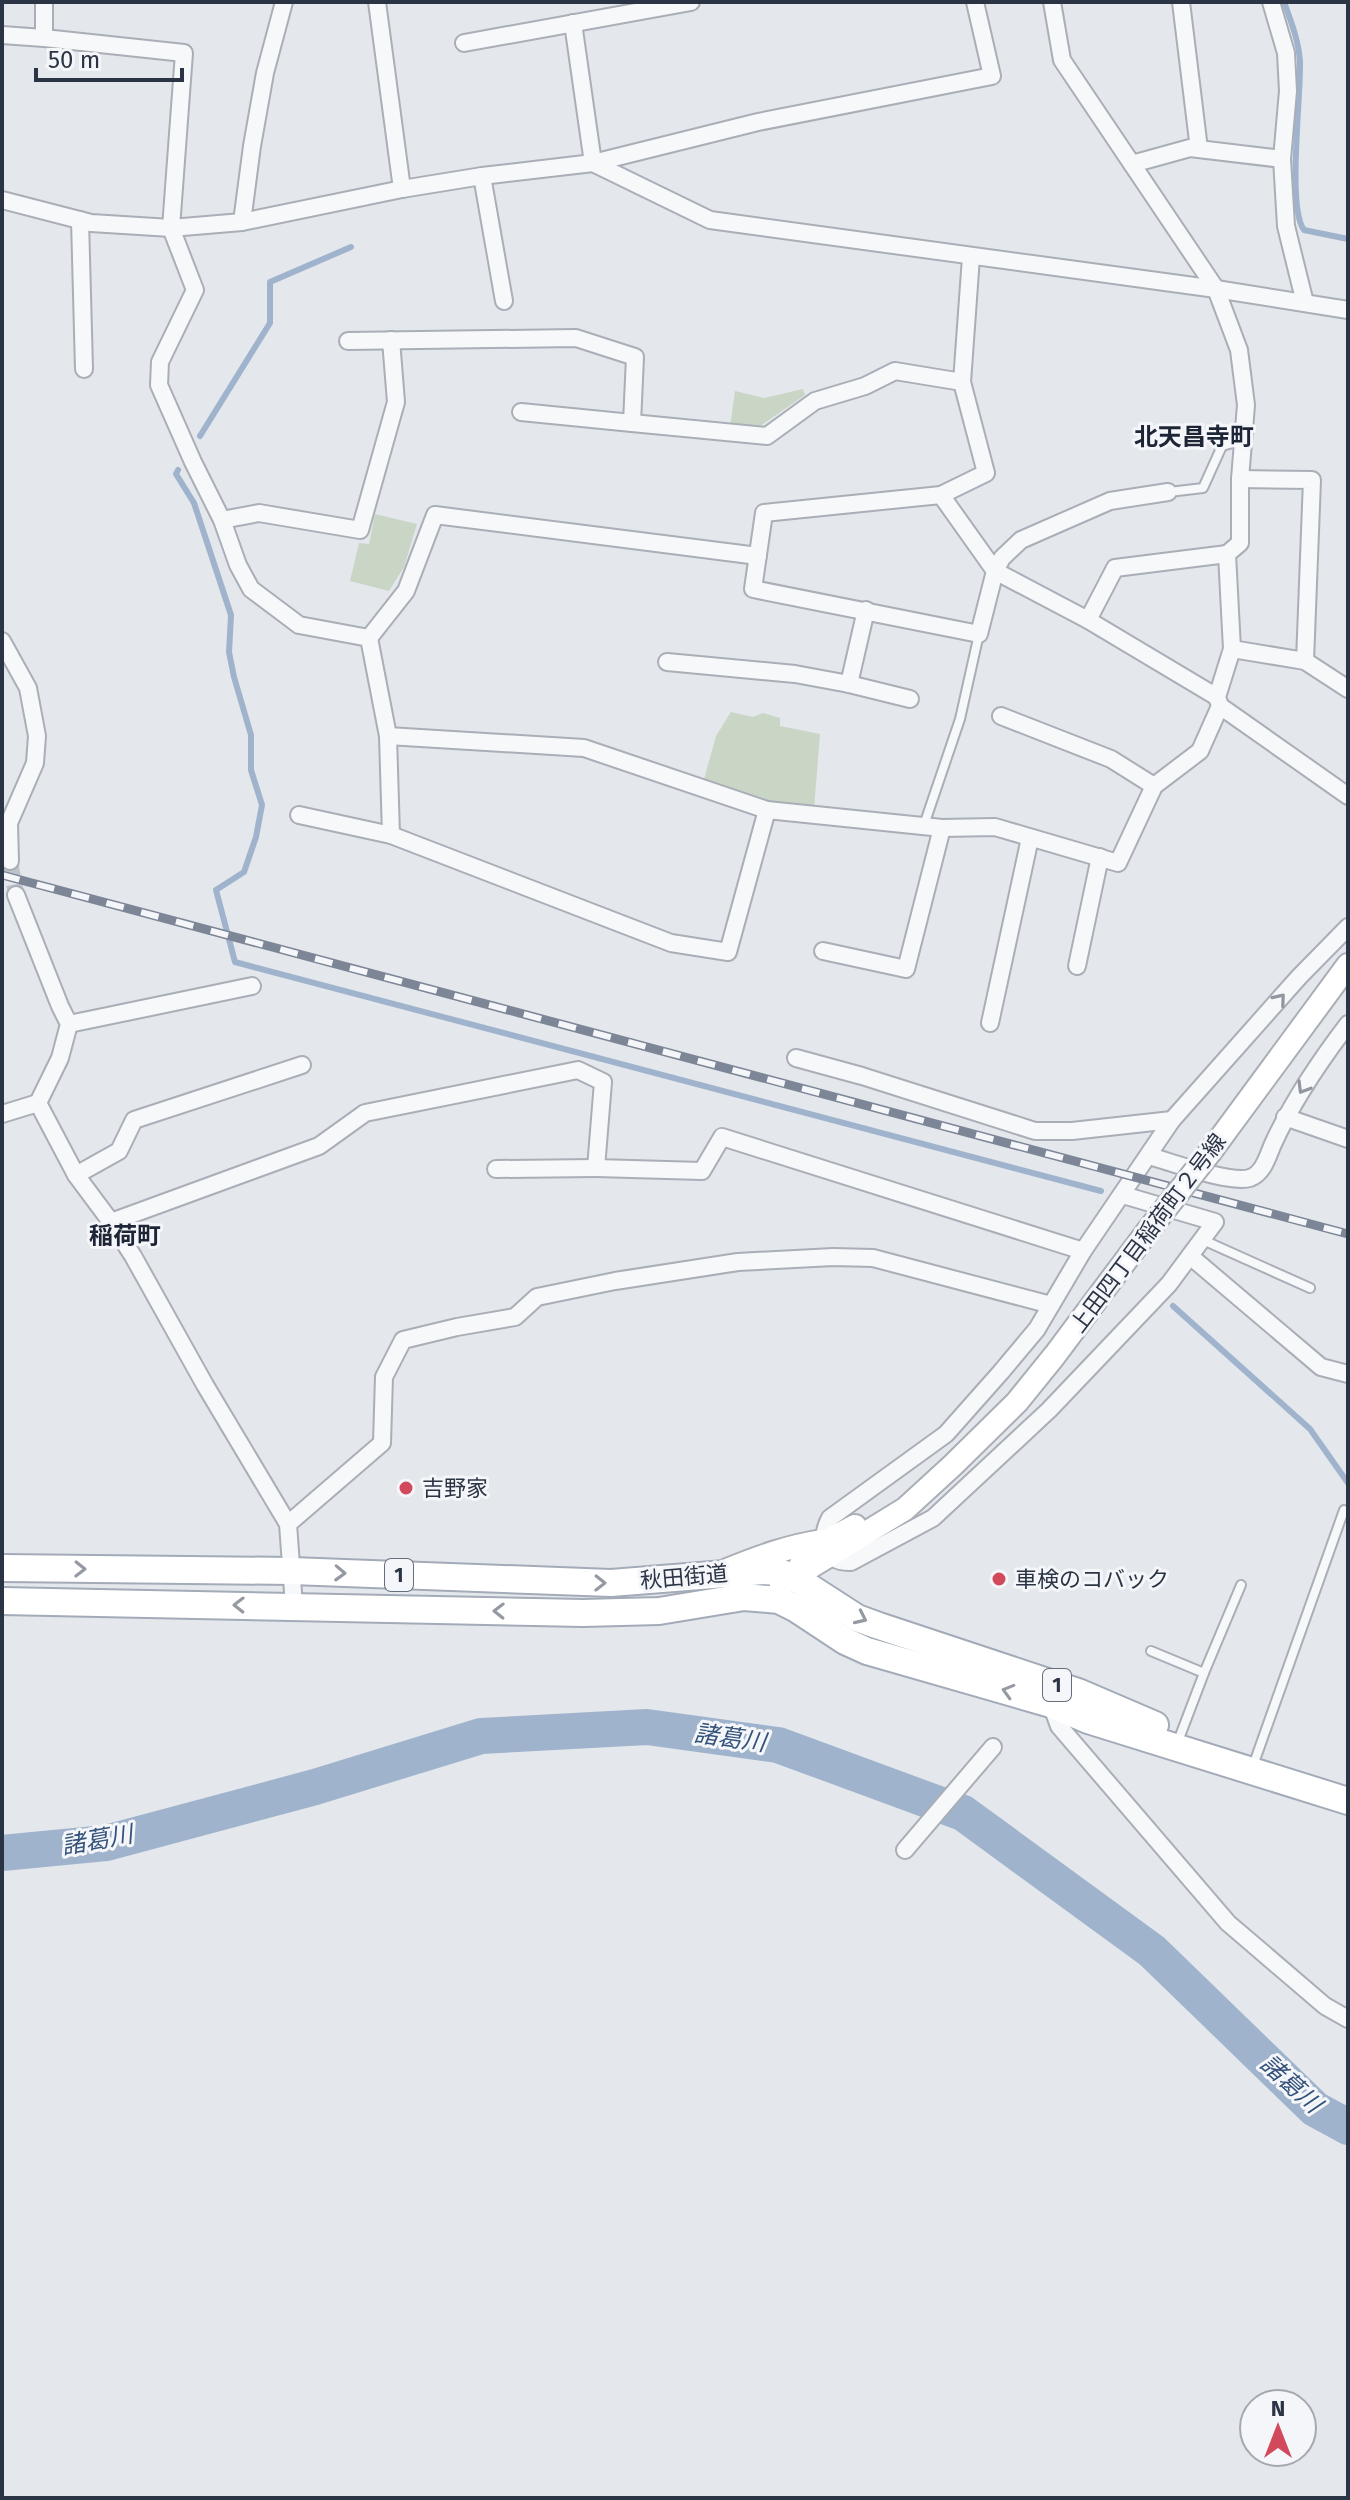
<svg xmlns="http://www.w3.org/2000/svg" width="1350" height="2500" font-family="'Fira Sans','Noto Sans JP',sans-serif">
<rect width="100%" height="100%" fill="#e4e7ec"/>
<!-- green -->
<g fill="#c9d6c5">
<polygon points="803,389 805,395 756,429 730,427 735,391 764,398"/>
<polygon points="375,514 417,524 404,567 389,591 350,581 359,543 369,544"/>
<polygon points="731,712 753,717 763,713 780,718 780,726 820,734 814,809 769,806 703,783 716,736"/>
</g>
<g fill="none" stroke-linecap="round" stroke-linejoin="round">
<!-- stream -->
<g stroke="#9fb4cc" stroke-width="6">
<path d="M1284,2C1291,21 1299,42 1300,62C1301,97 1287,208 1304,230L1348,239"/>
<polyline points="200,436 270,323 270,282 351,247"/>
<polyline points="178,470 176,474 194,503 231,615 229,652 234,677 251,735 251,770 262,805 256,837 244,872 216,890 235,962 1101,1191"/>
<polyline points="1173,1306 1310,1429 1348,1483"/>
</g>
<!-- river -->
<polyline stroke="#9fb4cc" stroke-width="36" points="2,1853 106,1843 315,1787 481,1736 647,1727 778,1745 963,1813 1152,1951 1315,2109 1348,2127"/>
<!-- street-tunnel -->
<polyline stroke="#bfc3cb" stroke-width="16" stroke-dasharray="16 8" stroke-linecap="butt" points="10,861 16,895"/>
<!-- lane casing -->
<g stroke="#a9aeb7" stroke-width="12">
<g id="lane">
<polyline points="1169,492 1203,488 1222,446 1243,440"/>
<polyline points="924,825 960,719 979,634"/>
<polyline points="1203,1240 1310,1288"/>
<polyline points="1151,1651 1204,1673 1180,1736"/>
<polyline points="1204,1673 1241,1585"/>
<polyline points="1254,1763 1344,1510"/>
</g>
</g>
<!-- street casing -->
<g stroke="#a9aeb7" stroke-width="20">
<g id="street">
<polyline points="44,2 44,38 184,53 171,228 195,290 160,362 159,385 193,462 222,520 238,565 251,589 299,625 369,638 388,736 391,835 671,943 728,952 767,810 942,828 995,827 1118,863 1154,786 1200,751 1220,706 1217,697 1232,649 1227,554 1240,543 1240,479 1246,405 1239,350 1216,289 1062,60 1052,2"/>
<polyline points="377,2 402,189"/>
<polyline points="1181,2 1199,149"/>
<polyline points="1271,2 1286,53 1288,91 1282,159 1286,226 1305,303"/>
<polyline points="573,23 593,163"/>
<polyline points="2,35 44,38"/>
<polyline points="464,43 691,2"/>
<polyline points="593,163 710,220 1216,289 1348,310"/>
<polyline points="1132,164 1190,148 1282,159"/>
<polyline points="482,176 504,301"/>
<polyline points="2,200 91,223 171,228 242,222 402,189 482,176 593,163 758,122 992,76 975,2"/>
<polyline points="80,220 84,369"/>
<polyline points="242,222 252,146 265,73 284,2"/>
<polyline points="348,341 576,338 635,357 632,423 521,412"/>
<polyline points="962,382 986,473 941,495 764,513 753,589 979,634 995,571 1002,558 1021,540 1110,501 1168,492"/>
<polyline points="632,423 767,436 815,401 865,386 895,371 962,382 971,257"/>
<polyline points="1240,479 1312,480 1305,661"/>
<polyline points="941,495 995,571 1088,620 1217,697"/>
<polyline points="222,520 259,513 360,530 396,402 391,340"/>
<polyline points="1088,620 1115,568 1227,554"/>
<polyline points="369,638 406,591 435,515 758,556"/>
<polyline points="2,641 28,688 37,736 35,763 9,823 10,861"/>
<polyline points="1232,649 1305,661 1348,689"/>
<polyline points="667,662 795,674 849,684 866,610"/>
<polyline points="849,684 910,699"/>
<polyline points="1220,706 1348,796"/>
<polyline points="1001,716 1111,759 1154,786"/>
<polyline points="388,736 584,748 767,810"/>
<polyline points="299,815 391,835"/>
<polyline points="823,951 906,969 942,828"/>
<polyline points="1077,966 1100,857"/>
<polyline points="990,1023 1030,838"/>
<polyline points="69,1024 252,986"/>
<polyline points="796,1058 862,1076 1035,1131 1072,1131 1172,1120"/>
<polyline points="38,1103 76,1175 111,1222 133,1256 205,1385 288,1524 294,1606"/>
<polyline points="2,1114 38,1103 60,1058 69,1024 60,1006 16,895"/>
<polyline points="1285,1117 1348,1139"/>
<path d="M1149,1156C1171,1162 1230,1184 1250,1178C1264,1173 1268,1155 1273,1144C1293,1100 1319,1062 1348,1024"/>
<polyline points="496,1169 596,1168"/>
<polyline points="76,1175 119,1151 134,1120 302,1065"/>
<path d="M1123,1195L1215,1222L1169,1284L1049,1410L933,1518L851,1562C823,1563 819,1539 830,1518L946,1434L1001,1372L1037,1329L1083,1251L1172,1120L1299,977L1348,927"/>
<polyline points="111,1222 319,1146 365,1113 578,1070 603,1082 596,1168 702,1171 722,1137 1083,1251"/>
<polyline points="1190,1256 1321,1367 1348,1374"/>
<polyline points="288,1524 382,1443 384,1377 403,1340 457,1327 515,1317 537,1297 615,1281 738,1262 833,1257 873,1258 1051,1305"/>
<polyline points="1051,1704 1059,1726 1228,1923 1325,2006 1348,2019"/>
<polyline points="905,1850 993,1747"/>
</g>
</g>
<!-- secondary casing -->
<g stroke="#a9aeb7" stroke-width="26">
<g id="secondary">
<polyline points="1211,1151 1348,965"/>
<path d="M800,1566C816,1544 831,1539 855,1526"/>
<path d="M727,1570C759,1557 789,1546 823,1541"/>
<polyline points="781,1585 905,1509 953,1465 1017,1402 1055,1355 1147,1232"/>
</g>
</g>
<!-- primary casing -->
<g stroke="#a3abb8" stroke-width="30">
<g id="primary">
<polyline points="2,1568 292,1571 611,1583 763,1571 779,1572 795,1578 857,1618 879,1626 1078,1692 1155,1725"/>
<polyline points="2,1601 583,1613 659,1611 744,1597 779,1600 795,1608 845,1641 867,1651 1051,1704 1088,1720 1348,1801"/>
</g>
</g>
<!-- lane -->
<use href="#lane" stroke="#f7f8fa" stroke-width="8"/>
<!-- street -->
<use href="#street" stroke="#f7f8fa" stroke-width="16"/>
<!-- secondary -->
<use href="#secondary" stroke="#fff" stroke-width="22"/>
<!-- primary -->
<use href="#primary" stroke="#fff" stroke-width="26"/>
<!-- rail casing -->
<g stroke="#7d8696" stroke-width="9">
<polyline id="rail" points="2,875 1348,1234"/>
</g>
<!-- rail -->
<use href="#rail" stroke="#f4f6f9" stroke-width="6" stroke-dasharray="18" stroke-linecap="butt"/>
<!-- secondary-bridge casing -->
<g stroke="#a9aeb7" stroke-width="26" stroke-linecap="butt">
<polyline id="secondary-bridge" points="1147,1232 1211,1151"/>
</g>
<!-- secondary-bridge -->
<use href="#secondary-bridge" stroke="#fff" stroke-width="22"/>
</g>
<!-- one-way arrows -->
<defs><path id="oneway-chevron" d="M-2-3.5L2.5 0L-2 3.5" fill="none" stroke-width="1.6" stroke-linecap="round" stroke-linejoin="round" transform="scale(2)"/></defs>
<g stroke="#9196a0">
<use href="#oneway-chevron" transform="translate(1280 999) rotate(-50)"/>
<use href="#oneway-chevron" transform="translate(1303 1088) rotate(121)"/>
</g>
<g stroke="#959aa2">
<use href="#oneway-chevron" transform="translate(80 1569) rotate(1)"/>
<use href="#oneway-chevron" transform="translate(340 1573) rotate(2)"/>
<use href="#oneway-chevron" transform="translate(600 1583) rotate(1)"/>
<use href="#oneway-chevron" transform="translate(239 1605) rotate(-179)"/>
<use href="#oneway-chevron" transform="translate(499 1611) rotate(-179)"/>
<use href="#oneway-chevron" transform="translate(861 1618) rotate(25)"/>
<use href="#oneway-chevron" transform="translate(1008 1691) rotate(-164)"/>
</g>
<!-- markers -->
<g fill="#d1495b" stroke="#f4f6f9" stroke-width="3">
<circle cx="406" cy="1488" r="8"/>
<circle cx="999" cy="1579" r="8"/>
</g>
<g text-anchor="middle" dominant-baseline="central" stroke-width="6" stroke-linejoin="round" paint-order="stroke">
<!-- shield labels -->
<g fill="#f4f6f9" stroke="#676e7b" stroke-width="2">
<rect x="385" y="1559" width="28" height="32" rx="6"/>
<rect x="1043" y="1669" width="28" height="32" rx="6"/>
</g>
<g font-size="20" font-weight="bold" fill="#2b3445">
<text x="399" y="1575">1</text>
<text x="1057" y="1685">1</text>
</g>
<!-- street labels -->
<g font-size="22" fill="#2b3445" stroke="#f4f6f9">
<text transform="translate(1148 1233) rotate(-53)">上田四丁目稲荷町２号線</text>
<text transform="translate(684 1577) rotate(-5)">秋田街道</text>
</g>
<!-- poi labels -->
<g font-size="22" fill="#2b3445" stroke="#f4f6f9" text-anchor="start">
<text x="422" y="1488">吉野家</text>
<text x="1015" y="1579">車検のコバック</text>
</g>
<!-- neighbourhood labels -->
<g font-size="24" font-weight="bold" fill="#1d2536" stroke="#f4f6f9">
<text x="1194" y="437">北天昌寺町</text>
<text x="125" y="1236">稲荷町</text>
</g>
<!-- water labels -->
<g font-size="24" font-style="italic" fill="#34527a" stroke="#f4f6f9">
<text transform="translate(730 1738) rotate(8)">諸葛川</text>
<text transform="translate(97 1840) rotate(-10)">諸葛川</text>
<text transform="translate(1291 2084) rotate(42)">諸葛川</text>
</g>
</g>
<!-- border -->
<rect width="1350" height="2500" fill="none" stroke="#2b3445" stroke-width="8"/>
<!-- north arrow -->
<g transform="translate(1278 2428)"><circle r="38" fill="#f4f6f9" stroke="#a4a8b1" stroke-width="2"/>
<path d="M0-6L14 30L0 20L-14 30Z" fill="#d1495b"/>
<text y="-12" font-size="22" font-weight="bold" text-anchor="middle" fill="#2b3445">N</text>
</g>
<!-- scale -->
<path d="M36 68v12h146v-12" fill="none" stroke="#2b3445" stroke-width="4"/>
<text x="48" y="68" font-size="24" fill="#2b3445" stroke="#f4f6f9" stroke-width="6" paint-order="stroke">50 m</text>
</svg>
